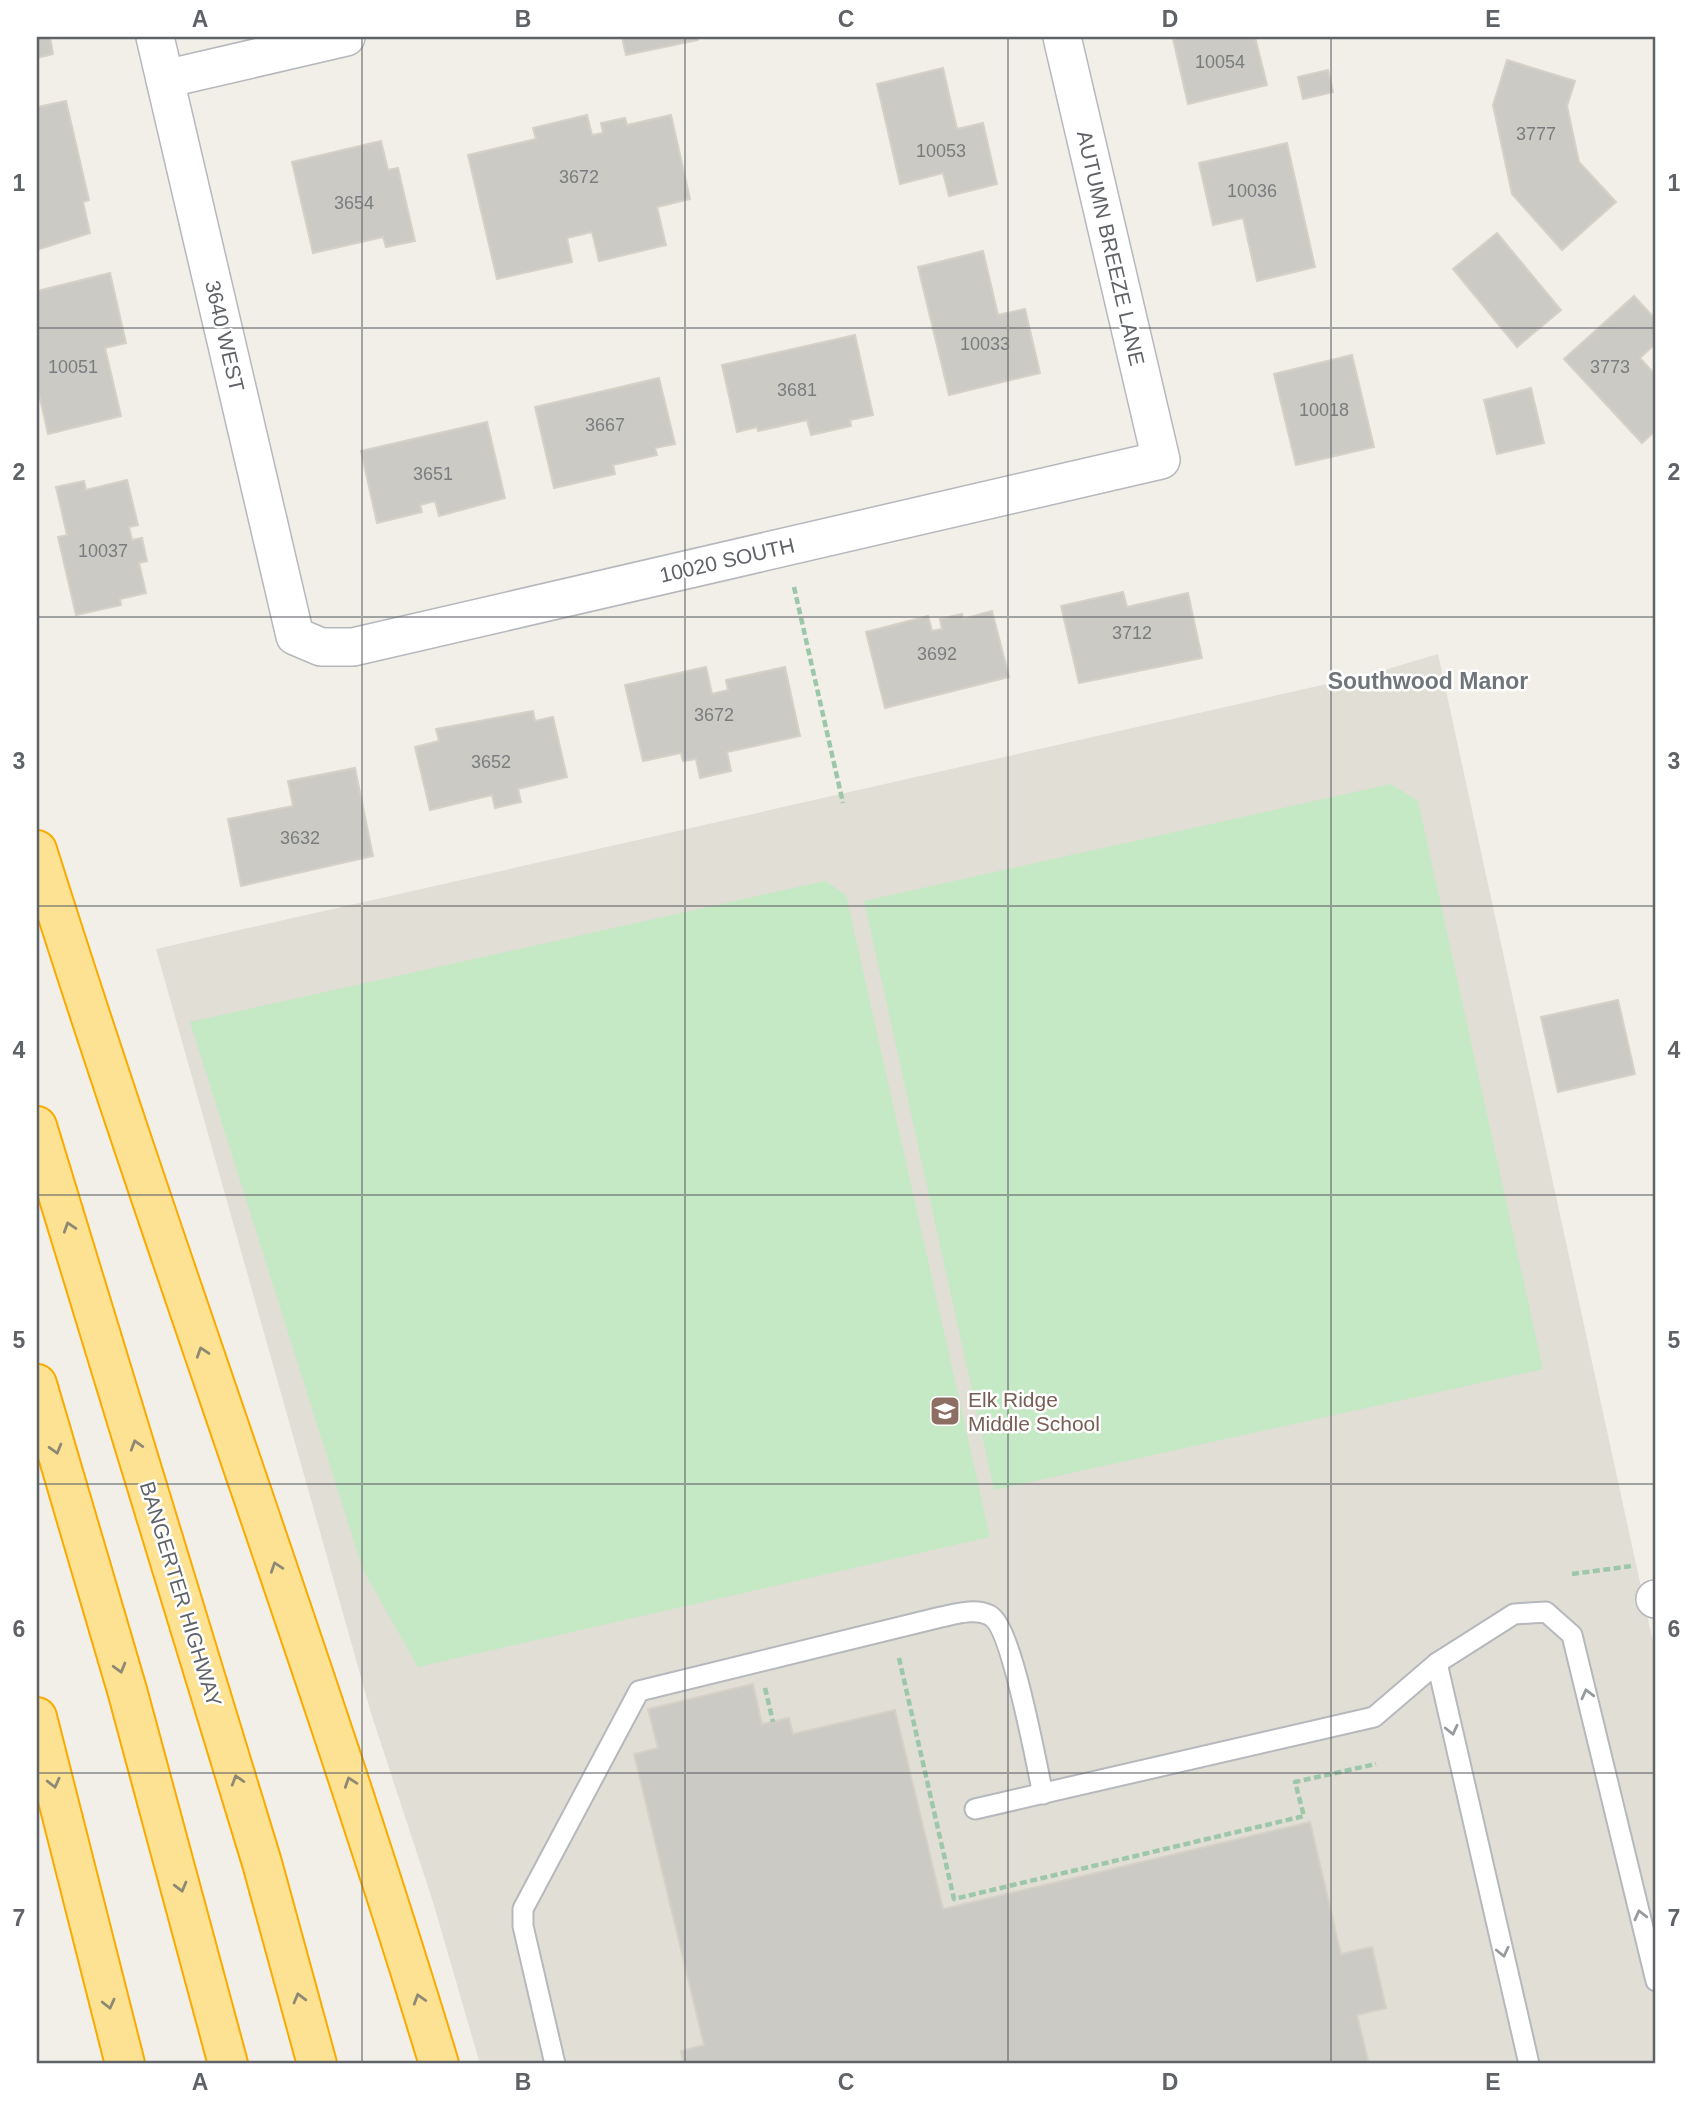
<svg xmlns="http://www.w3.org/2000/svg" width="1693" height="2101" font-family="Arial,sans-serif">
<rect width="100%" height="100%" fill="#f1efe8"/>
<!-- education -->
<polygon fill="#e1ded6" points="1438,654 1656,1656 1656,2064 480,2064 433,1902 371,1713 156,949 1371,674"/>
<!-- pitch -->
<g fill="#c5e8c5">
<polygon points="1391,784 1418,801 1543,1369 994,1490 864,901"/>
<polygon points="825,881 846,895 990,1537 418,1667 363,1570 190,1022"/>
</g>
<!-- building -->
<g fill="#cccac5" stroke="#d6d1c6" stroke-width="2">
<polygon points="37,37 50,37 53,54 37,58"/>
<polygon points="622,37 698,37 698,40 626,55"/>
<polygon points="1183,37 1255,37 1267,85 1188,104 1173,39"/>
<polygon points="1507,60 1575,81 1567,106 1579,162 1616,202 1562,250 1512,194 1493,105"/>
<polygon points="943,68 957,129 983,123 997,184 949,196 943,173 900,184 877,84"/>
<polygon points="1328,70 1333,92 1303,99 1298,77"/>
<polygon points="66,101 89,200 83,202 90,233 37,250 37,107"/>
<polygon points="587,115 592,135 603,133 601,123 625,118 627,125 671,115 690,199 657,207 666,245 599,261 592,232 567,238 572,262 497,279 468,155 536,139 533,128"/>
<polygon points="381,141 388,170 398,168 415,241 386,247 383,237 313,253 292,162"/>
<polygon points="1287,143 1315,267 1257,281 1243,218 1213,225 1199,163"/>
<polygon points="1497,233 1561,310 1517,347 1453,269"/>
<polygon points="983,251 998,315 1025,309 1040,373 949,395 918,267"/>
<polygon points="110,273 126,343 105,348 121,416 48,434 37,385 37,291"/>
<polygon points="1634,296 1656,320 1656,343 1640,358 1656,376 1656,430 1642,443 1564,359"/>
<polygon points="855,335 873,415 850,420 851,426 811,435 807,420 758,431 757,427 737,432 722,365"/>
<polygon points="1352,355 1374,447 1296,465 1274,374"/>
<polygon points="659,378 675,444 655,448 657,455 613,465 615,474 554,488 535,407"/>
<polygon points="1531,388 1544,443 1497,454 1484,400"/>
<polygon points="487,422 505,498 439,516 435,501 420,505 422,512 377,523 361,451"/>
<polygon points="127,480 138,525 129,527 132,540 142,538 147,561 139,563 146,593 120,599 121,605 76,615 58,537 67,535 56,487 84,481 86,490"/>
<polygon points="1123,592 1127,607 1188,593 1202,658 1079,683 1061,606"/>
<polygon points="992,611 1009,677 885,708 866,632 928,616 932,631 942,629 940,619 962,614 963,619"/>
<polygon points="706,667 712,694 728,690 726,680 785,667 800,736 727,752 731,771 700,778 696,759 683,761 681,753 643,761 625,685"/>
<polygon points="533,711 535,721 553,717 567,777 518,789 521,802 495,808 492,795 430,810 415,747 439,741 436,729"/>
<polygon points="355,768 373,856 241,886 228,819 293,806 288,781"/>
<polygon points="1618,1000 1635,1074 1558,1092 1541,1017"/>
<polygon points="753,1684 762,1724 789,1718 793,1734 895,1710 943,1909 1310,1822 1341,1954 1372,1947 1386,2008 1357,2015 1369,2064 684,2064 681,2051 704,2045 634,1754 658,1748 648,1709"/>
</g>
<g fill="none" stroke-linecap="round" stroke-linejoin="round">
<!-- lane casing -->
<g stroke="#b5b8bc" stroke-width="23">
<g id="lane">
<polyline points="1437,1663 1529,2064"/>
<polyline points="975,1809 1374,1717 1437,1663 1514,1614 1546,1612 1572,1635 1656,1981"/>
<path d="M555,2064L523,1926V1909L639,1691L941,1617C956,1614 975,1608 989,1615C1012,1625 1036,1764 1043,1794"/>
</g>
</g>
<!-- street casing -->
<g stroke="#b5b8bc" stroke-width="40">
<g id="street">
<polyline points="155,37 295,636 321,647 353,647 1161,460 1062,37"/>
<polyline points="165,79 346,37"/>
<polyline points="1655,1599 1656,1599"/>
</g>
</g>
<!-- highway casing -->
<g stroke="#f9ab00" stroke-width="42">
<g id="highway">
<path d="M37,850C165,1257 315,1656 439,2064"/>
<polyline points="37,1126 262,1863 317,2064"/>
<polyline points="37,1384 127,1690 228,2064"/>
<polyline points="37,1717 125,2064"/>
</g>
</g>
<!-- path -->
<g stroke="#9cc7a9" stroke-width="4.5" stroke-dasharray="7 3.5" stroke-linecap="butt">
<polyline points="794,587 843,803"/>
<polyline points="1572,1574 1632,1566"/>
<polyline points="899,1658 954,1899 1304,1816 1295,1782 1376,1764"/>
<polyline points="765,1688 773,1722"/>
</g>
<!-- lane -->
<use href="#lane" stroke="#fff" stroke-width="19"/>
<!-- street -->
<use href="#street" stroke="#fff" stroke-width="37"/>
<!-- highway -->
<use href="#highway" stroke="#fde293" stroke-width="38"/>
</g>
<!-- one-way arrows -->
<defs><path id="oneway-chevron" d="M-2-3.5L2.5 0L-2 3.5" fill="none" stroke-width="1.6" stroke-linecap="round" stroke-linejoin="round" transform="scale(1.75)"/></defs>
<g stroke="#8e8975">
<use href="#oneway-chevron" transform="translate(69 1227) rotate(-108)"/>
<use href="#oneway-chevron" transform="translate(202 1352) rotate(-108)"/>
<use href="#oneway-chevron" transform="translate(136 1445) rotate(-107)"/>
<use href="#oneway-chevron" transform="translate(56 1449) rotate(74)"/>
<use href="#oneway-chevron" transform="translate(276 1567) rotate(-109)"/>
<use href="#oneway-chevron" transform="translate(120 1668) rotate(74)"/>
<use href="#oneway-chevron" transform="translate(237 1780) rotate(-107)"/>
<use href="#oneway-chevron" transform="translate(350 1782) rotate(-109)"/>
<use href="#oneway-chevron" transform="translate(54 1783) rotate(76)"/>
<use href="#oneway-chevron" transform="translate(181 1887) rotate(75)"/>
<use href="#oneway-chevron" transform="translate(299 1998) rotate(-105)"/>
<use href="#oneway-chevron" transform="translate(419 1999) rotate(-107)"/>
<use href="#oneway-chevron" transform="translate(109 2004) rotate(76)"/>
</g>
<g stroke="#979a9d">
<use href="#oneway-chevron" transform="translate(1587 1694) rotate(-104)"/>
<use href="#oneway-chevron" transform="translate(1452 1730) rotate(77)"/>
<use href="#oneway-chevron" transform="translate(1640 1915) rotate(-104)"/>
<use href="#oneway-chevron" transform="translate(1503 1952) rotate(77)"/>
</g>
<!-- grid -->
<path fill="none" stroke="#5f6368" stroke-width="2" stroke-opacity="0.55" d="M362,37V2064M685,37V2064M1008,37V2064M1331,37V2064M37,328H1656M37,617H1656M37,906H1656M37,1195H1656M37,1484H1656M37,1773H1656"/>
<!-- icons -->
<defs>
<g id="school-square" transform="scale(1.575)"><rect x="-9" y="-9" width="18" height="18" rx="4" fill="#8d6e63" stroke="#fff"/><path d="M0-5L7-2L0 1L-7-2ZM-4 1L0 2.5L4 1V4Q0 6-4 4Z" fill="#fff"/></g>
</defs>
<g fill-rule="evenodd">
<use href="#school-square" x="945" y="1411"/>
</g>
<g text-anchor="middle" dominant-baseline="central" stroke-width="5" stroke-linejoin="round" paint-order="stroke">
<!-- number labels -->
<g font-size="18" fill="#7a7d7f">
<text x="1220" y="62">10054</text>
<text x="1536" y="134">3777</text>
<text x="941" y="151">10053</text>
<text x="579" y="177">3672</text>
<text x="1252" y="191">10036</text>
<text x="354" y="203">3654</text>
<text x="985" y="344">10033</text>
<text x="73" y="367">10051</text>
<text x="1610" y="367">3773</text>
<text x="797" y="390">3681</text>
<text x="1324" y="410">10018</text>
<text x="605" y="425">3667</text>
<text x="433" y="474">3651</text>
<text x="103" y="551">10037</text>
<text x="1132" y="633">3712</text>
<text x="937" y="654">3692</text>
<text x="714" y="715">3672</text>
<text x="491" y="762">3652</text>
<text x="300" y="838">3632</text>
</g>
<!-- street labels -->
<g font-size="21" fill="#5f6368" stroke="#fff">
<text transform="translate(1111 248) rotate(77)">AUTUMN BREEZE LANE</text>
<text transform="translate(225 336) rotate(77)">3640 WEST</text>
<text transform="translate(727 560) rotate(-13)">10020 SOUTH</text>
<text transform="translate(181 1594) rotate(73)">BANGERTER HIGHWAY</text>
</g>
<!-- education labels -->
<g font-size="21" fill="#785e54" stroke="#fff" text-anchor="start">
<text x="968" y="1399">Elk Ridge<tspan x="968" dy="24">Middle School</tspan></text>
</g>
<!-- neighbourhood labels -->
<g font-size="23" font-weight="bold" fill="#70757a" stroke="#fff">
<text x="1428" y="681">Southwood Manor</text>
</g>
</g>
<!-- border -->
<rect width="1693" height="2101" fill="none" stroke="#ffffff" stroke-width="77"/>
<rect x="38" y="38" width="1616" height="2024" fill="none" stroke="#5f6368" stroke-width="2.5"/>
<g font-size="23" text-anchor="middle" font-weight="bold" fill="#5f6368">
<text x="200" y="27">A</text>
<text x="523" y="27">B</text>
<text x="846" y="27">C</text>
<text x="1170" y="27">D</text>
<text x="1493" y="27">E</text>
<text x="19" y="191">1</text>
<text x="1674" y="191">1</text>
<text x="19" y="480">2</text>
<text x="1674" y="480">2</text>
<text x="19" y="769">3</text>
<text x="1674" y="769">3</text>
<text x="19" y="1058">4</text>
<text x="1674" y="1058">4</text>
<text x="19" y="1348">5</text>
<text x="1674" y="1348">5</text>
<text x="19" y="1637">6</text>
<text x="1674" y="1637">6</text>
<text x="19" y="1926">7</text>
<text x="1674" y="1926">7</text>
<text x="200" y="2090">A</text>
<text x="523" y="2090">B</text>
<text x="846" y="2090">C</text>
<text x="1170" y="2090">D</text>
<text x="1493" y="2090">E</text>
</g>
</svg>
